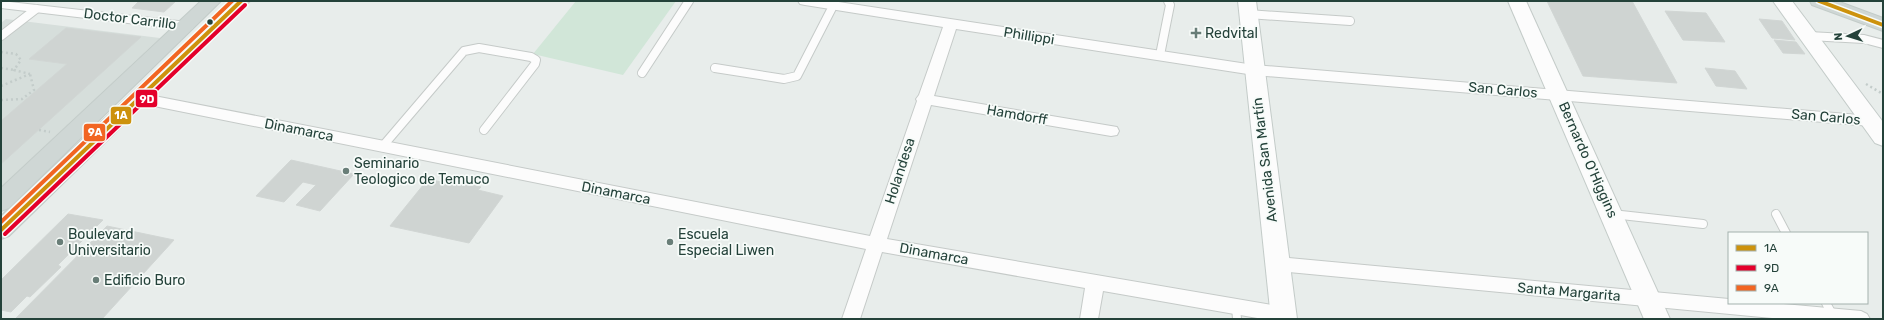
<svg xmlns="http://www.w3.org/2000/svg" width="1884" height="320" font-family="Rubik,sans-serif">
<rect width="100%" height="100%" fill="#e8edeb"/>
<!-- built -->
<polygon fill="#d6dedb" points="6,19 160,38 1,187 1,23"/>
<!-- green -->
<polygon fill="#d1e6d8" points="576,1 676,1 623,75 533,54"/>
<!-- building -->
<g fill="#cfd4d2" stroke="#d1d6d4">
<polygon points="139,1 176,1 164,12 132,8"/>
<polygon points="1547,1 1632,1 1677,83 1583,76"/>
<polygon points="1665,11 1706,13 1725,42 1683,40"/>
<polygon points="1759,19 1782,21 1795,40 1772,38"/>
<polygon points="66,28 141,37 1,164 1,121 67,64 29,59"/>
<polygon points="1774,40 1796,42 1805,54 1783,53"/>
<polygon points="1705,68 1735,71 1747,89 1716,86"/>
<polygon points="291,160 354,174 320,211 296,205 316,185 303,182 284,202 256,196"/>
<polygon points="428,179 450,184 452,181 481,187 478,190 503,196 469,243 390,226"/>
<polygon points="68,214 103,220 58,265 61,267 30,297 27,296 11,312 1,310 1,280"/>
<polygon points="107,226 174,240 102,319 15,319"/>
</g>
<g fill="none" stroke-linecap="round" stroke-linejoin="round">
<!-- lane casing -->
<g stroke="#c5cac8" stroke-width="10">
<g id="lane">
<polyline points="1248,14 1350,21"/>
<polyline points="1,36 36,9"/>
<polyline points="1809,36 1864,39 1883,44"/>
<polyline points="1160,55 1170,5 1168,1"/>
<polyline points="715,68 784,79 797,76 833,6"/>
<polyline points="642,73 689,1"/>
<polyline points="382,147 464,51 479,48 531,57 536,60 535,64 484,130"/>
<polyline points="1612,214 1703,224"/>
<polyline points="1776,214 1786,233"/>
<polyline points="1826,303 1833,316"/>
<polyline points="1236,307 1237,319"/>
</g>
</g>
<!-- street casing -->
<g stroke="#c5cac8" stroke-width="2">
<g id="street">
<polygon points="1,1 187,22 192,23 194,26 192,29 187,30 1,8"/>
<polygon points="798,1 832,1 1254,65 1871,116 1876,117 1879,121 1876,125 1871,126 1254,75 956,29 934,96 1111,126 1117,127 1119,131 1117,135 1111,136 931,105 887,239 1283,307 1289,310 1292,315 1290,319 1263,319 1103,291 1098,319 1080,319 1085,288 882,252 860,319 842,319 866,249 139,103 134,102 131,98 134,94 139,93 870,236 917,101 916,99 919,95 943,27 805,5 800,4"/>
<polygon points="1278,257 1729,299 1729,303 1771,303 1861,311 1867,314 1870,319 1782,319 1278,271 1272,269 1269,264 1272,259"/>
</g>
</g>
<!-- secondary casing -->
<g stroke="#c3cbc8" stroke-width="2">
<g id="secondary">
<polygon points="1238,1 1256,1 1297,319 1271,319"/>
<polygon points="1508,1 1526,1 1670,319 1644,319"/>
<polygon points="1773,1 1792,1 1883,122 1883,146 1875,143"/>
</g>
</g>
<!-- primary casing -->
<g stroke="#c3ccc9" stroke-width="2">
<g id="primary">
<polygon points="201,1 221,1 9,208 1,211 1,188"/>
<polygon points="230,1 250,1 9,236 1,239 1,216"/>
<polygon points="1810,1 1837,1 1883,18 1883,31 1812,5"/>
</g>
</g>
<!-- path -->
<g stroke="#c3ccca" stroke-width="2.5" stroke-dasharray="2 3" stroke-linecap="butt">
<polyline points="1,52 16,54 21,60 14,70 30,74"/>
<polyline points="1,68 14,70"/>
<polyline points="1866,84 1883,94"/>
<polyline points="1,86 30,74"/>
<polyline points="1,100 22,99 34,90 30,74"/>
<polyline points="39,130 50,132"/>
</g>
<!-- lane -->
<use href="#lane" stroke="#fcfcfc" stroke-width="8"/>
<!-- street -->
<use href="#street" fill="#fcfcfc" fill-rule="evenodd"/>
<!-- secondary -->
<use href="#secondary" fill="#fcfcfc" fill-rule="evenodd"/>
<!-- primary -->
<use href="#primary" fill="#cfd7d5" fill-rule="evenodd"/>
<!-- bus-1 casing -->
<g stroke="#f7fbf9" stroke-width="7">
<g id="bus-1">
<polyline points="1819,1 1883,25"/>
<polyline points="1,230 241,1"/>
</g>
</g>
<!-- bus-2 casing -->
<g stroke="#f7fbf9" stroke-width="7">
<polyline id="bus-2" points="5,234 245,5"/>
</g>
<!-- bus-3 casing -->
<g stroke="#f7fbf9" stroke-width="7">
<polyline id="bus-3" points="1,222 232,1"/>
</g>
<!-- bus-1 -->
<use href="#bus-1" stroke="#cd920c" stroke-width="4"/>
<!-- bus-2 -->
<use href="#bus-2" stroke="#e4002b" stroke-width="4"/>
<!-- bus-3 -->
<use href="#bus-3" stroke="#f26522" stroke-width="4"/>
</g>
<!-- markers -->
<circle fill="#24423a" stroke="#f7fbf9" stroke-width="1.5" cx="210" cy="22" r="3.5"/>
<g fill="#697e78" stroke="#f7fbf9" stroke-width="1.5">
<path d="M1194 27h4v4h4v4h-4v4h-4v-4h-4v-4h4z"/>
<circle cx="346" cy="171" r="4"/>
<circle cx="60" cy="242" r="4"/>
<circle cx="670" cy="242" r="4"/>
<circle cx="96" cy="280" r="4"/>
</g>
<g text-anchor="middle" dominant-baseline="central" stroke-width="3.5" stroke-linejoin="round" paint-order="stroke">
<!-- street labels -->
<g font-size="14" fill="#24423a" stroke="#f7fbf9">
<text transform="translate(130 19) rotate(7)">Doctor Carrillo</text>
<text transform="translate(1029 36) rotate(9)">Phillippi</text>
<text transform="translate(1503 90) rotate(5)">San Carlos</text>
<text transform="translate(1017 115) rotate(10)">Hamdorff</text>
<text transform="translate(1826 117) rotate(5)">San Carlos</text>
<text transform="translate(299 130) rotate(11)">Dinamarca</text>
<text transform="translate(1265 160) rotate(-97)">Avenida San Martín</text>
<text transform="translate(1588 160) rotate(66)">Bernardo O'Higgins</text>
<text transform="translate(900 171) rotate(-72)">Holandesa</text>
<text transform="translate(616 193) rotate(11)">Dinamarca</text>
<text transform="translate(934 254) rotate(10)">Dinamarca</text>
<text transform="translate(1569 292) rotate(5)">Santa Margarita</text>
</g>
<!-- poi labels -->
<g font-size="14" fill="#24423a" stroke="#f7fbf9" text-anchor="start">
<text x="1205" y="33">Redvital</text>
<text x="354" y="163">Seminario<tspan x="354" dy="16">Teologico de Temuco</tspan></text>
<text x="68" y="234">Boulevard<tspan x="68" dy="16">Universitario</tspan></text>
<text x="678" y="234">Escuela<tspan x="678" dy="16">Especial Liwen</tspan></text>
<text x="104" y="280">Edificio Buro</text>
</g>
</g>
<g stroke="#f7fbf9" stroke-width="1.5">
<rect x="135" y="89" width="23" height="19" rx="4" fill="#e4002b"/>
<rect x="110" y="106" width="22" height="19" rx="4" fill="#cd920c"/>
<rect x="83" y="123" width="23" height="19" rx="4" fill="#f26522"/>
</g>
<g font-size="11" text-anchor="middle" font-weight="bold" fill="#fff">
<text x="147" y="103">9D</text>
<text x="121" y="119">1A</text>
<text x="95" y="136">9A</text>
</g>
<!-- border -->
<rect width="1884" height="320" fill="none" stroke="#24423a" stroke-width="4"/>
<!-- legend -->
<rect x="1728" y="232" width="140" height="72" fill="#f7fbf9" stroke="#a3b1ad"/>
<rect x="1736" y="245" width="20" height="6" fill="#cd920c" stroke="#a3b1ad"/>
<text x="1764" y="252" font-size="12" fill="#24423a">1A</text>
<rect x="1736" y="265" width="20" height="6" fill="#e4002b" stroke="#a3b1ad"/>
<text x="1764" y="272" font-size="12" fill="#24423a">9D</text>
<rect x="1736" y="285" width="20" height="6" fill="#f26522" stroke="#a3b1ad"/>
<text x="1764" y="292" font-size="12" fill="#24423a">9A</text>
<!-- north arrow -->
<g transform="translate(1848 36) rotate(266)" stroke="#f7fbf9" stroke-width="3" paint-order="stroke">
<path d="M0-3L7 15L0 10L-7 15Z" fill="#24423a"/>
<text y="-6" font-size="11" font-weight="bold" text-anchor="middle" fill="#24423a">N</text>
</g>
</svg>
